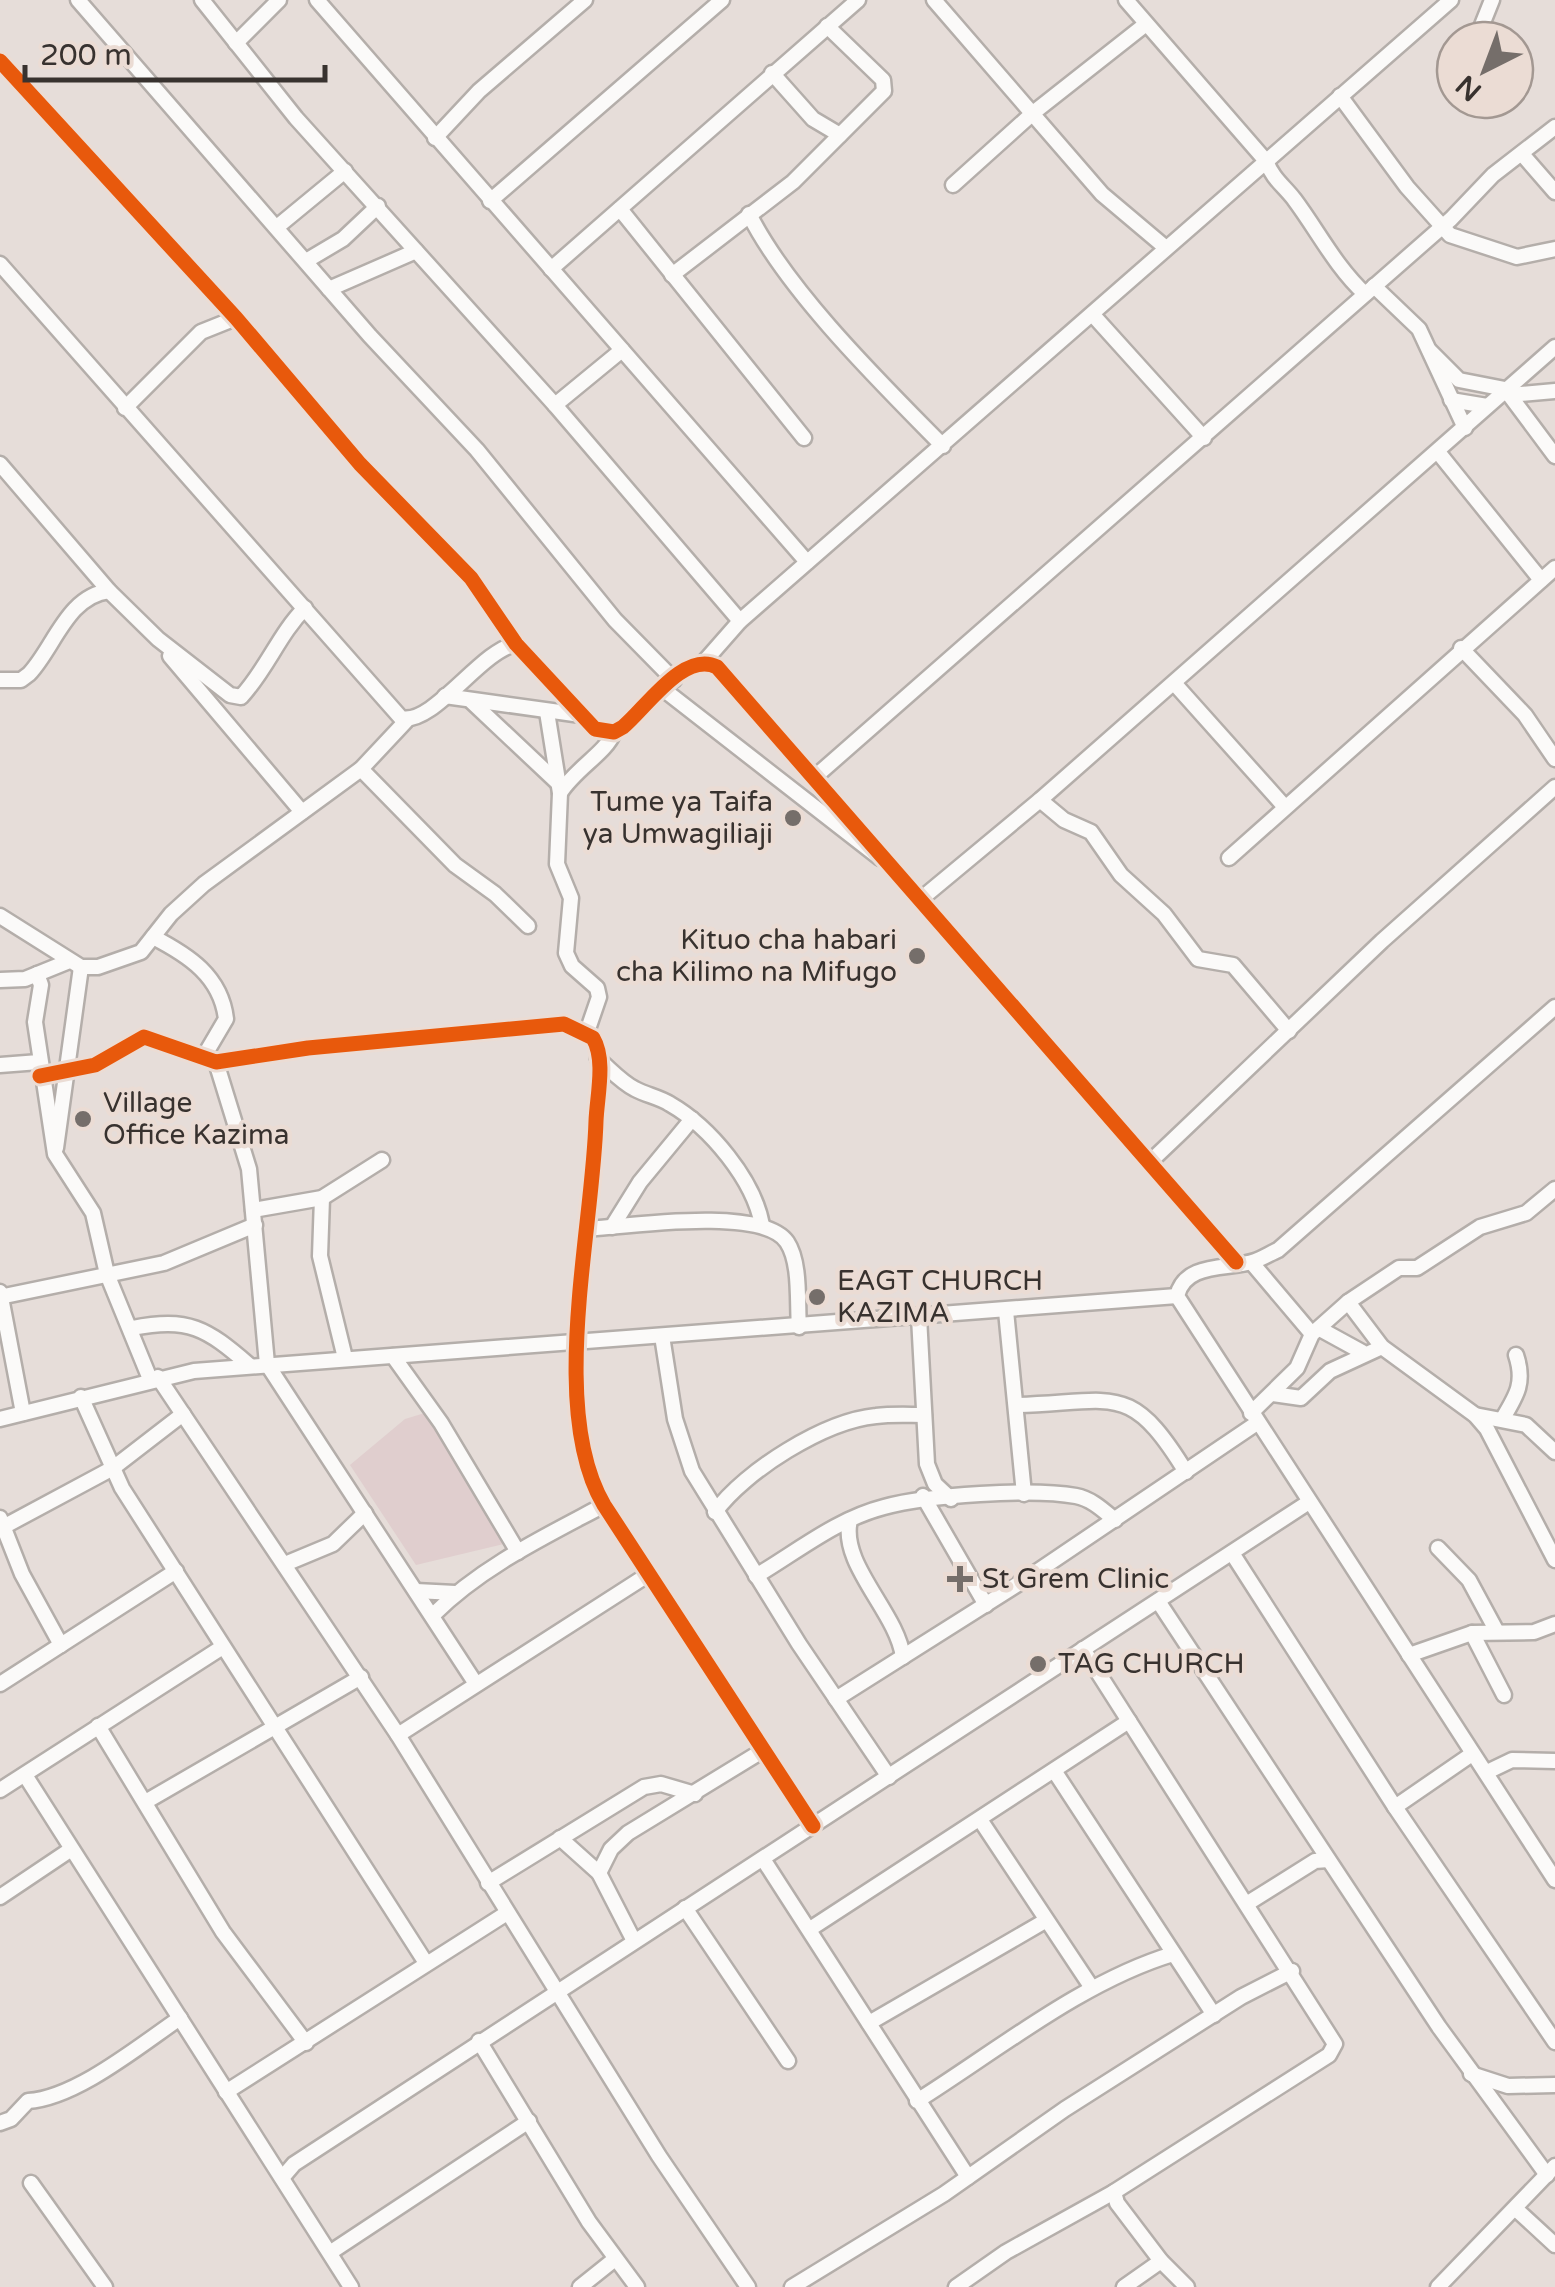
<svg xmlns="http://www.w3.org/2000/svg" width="1555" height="2287" font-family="'Varela Round',sans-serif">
<rect width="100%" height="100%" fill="#e6ddd9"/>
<!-- education -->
<polygon fill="#e0cece" points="428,1412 508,1543 416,1565 350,1465 405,1419"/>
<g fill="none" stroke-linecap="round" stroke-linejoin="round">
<!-- minor casing -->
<g stroke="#b4aeaa" stroke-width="19">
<g id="minor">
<polyline points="78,0 370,336 477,450 615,620 674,680"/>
<polyline points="202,0 296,118 555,405 740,621"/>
<polyline points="317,0 807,562"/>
<polyline points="934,0 1102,194 1166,248"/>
<path d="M1126,0L1266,161C1273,179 1283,185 1294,199C1318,231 1335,266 1365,294"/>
<polyline points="1476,40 1492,0"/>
<polyline points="236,43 279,0"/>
<path d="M0,61L236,318L360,464L471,578L516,644L595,729L614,732L623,727C646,708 684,650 717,667L1236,1262"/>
<polyline points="772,73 813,119 840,135"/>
<polyline points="1340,96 1407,187 1450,235 1517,257 1555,249"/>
<polyline points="435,138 479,91 585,0"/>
<polyline points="1522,154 1555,192"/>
<polyline points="953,185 1033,113 1146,24"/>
<polyline points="490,201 722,0"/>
<polyline points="620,209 804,438"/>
<path d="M749,214C788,292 882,384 943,446"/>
<polyline points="277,227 345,171"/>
<polyline points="306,261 343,239 378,206"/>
<path d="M0,264L401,718C433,726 481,650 516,644"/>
<polyline points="551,269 858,0"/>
<polyline points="672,275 793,182 884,91 883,80 827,26"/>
<polyline points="1374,286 1419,329 1465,428"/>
<polyline points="329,289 416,251"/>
<polyline points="1093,315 1204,438"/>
<polyline points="1430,351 1459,380 1505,389 1555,456"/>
<polyline points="1510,395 1555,391"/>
<polyline points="1451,400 1487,406"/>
<polyline points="555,405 622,350"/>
<polyline points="125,408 201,332 236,318"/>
<polyline points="1438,452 1541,580"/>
<path d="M0,464L109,591L158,639L230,695L241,697C267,669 279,634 305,608"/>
<polyline points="1461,648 1525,715 1555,759"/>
<polyline points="170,656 302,812"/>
<polyline points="704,662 740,621 1451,0"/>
<path d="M0,680H21L29,674C54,648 67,596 109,591"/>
<polyline points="1174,683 1284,806"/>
<polyline points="663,689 880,858"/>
<polyline points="445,696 581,715"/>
<polyline points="472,702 558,783"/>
<polyline points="547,712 560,793 557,864 571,898 566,953 572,966 597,988 599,997 587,1032"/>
<polyline points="361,769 455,865 495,894 528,926"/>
<polyline points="816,776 1451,219 1493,175 1555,127"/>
<path d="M560,793C576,768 606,753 614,732"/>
<polyline points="1040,800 1064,820 1091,832 1121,875 1164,914 1198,959 1233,965 1289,1031"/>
<polyline points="1229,858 1555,568"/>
<polyline points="921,899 1040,800 1555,347"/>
<polyline points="0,916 81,967 98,967 141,952 171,914 204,884 361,769 406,721"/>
<path d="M153,937C188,955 221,976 226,1019L203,1058"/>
<polyline points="37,974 41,985 35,1022 55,1154 93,1213 107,1274 150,1379"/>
<polyline points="0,980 25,979 67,962"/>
<path d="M1555,1007L1278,1250C1271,1253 1263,1258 1255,1261C1230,1270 1185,1261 1177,1296L1555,1880"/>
<path d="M598,1059C610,1069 621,1082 635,1089C646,1095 659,1097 670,1104C710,1127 754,1180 762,1225"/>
<polyline points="216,1062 249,1169 267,1364 476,1684"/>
<polyline points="0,1065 39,1062"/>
<path d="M40,1076L95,1065L144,1037L216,1062L308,1048L564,1024L593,1038C606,1060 597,1096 596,1121C593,1229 548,1410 604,1505L813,1826"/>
<polyline points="56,1148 81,967"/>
<polyline points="1151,1161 1382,941 1555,787"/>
<polyline points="322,1198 320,1256 345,1358"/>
<polyline points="253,1210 322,1198 382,1160"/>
<polyline points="612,1227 640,1182 692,1119"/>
<path d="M588,1229C628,1226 763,1206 787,1242C801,1263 797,1303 799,1327"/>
<polyline points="1252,1263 1312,1334"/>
<polyline points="0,1292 23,1413"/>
<polyline points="0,1297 164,1263 255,1225"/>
<polyline points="1348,1302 1382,1347 1475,1415 1487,1429 1555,1560"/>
<polyline points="1006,1311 1024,1494"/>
<polyline points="919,1317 927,1464 935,1484 951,1499"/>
<path d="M132,1328C189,1317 206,1328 249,1365"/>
<polyline points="1320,1329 1362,1352"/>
<polyline points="662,1336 675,1419 692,1471 799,1644 889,1777"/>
<polyline points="393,1356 441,1423 518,1552"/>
<polyline points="158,1377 398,1735 659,2156 748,2287"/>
<polyline points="1273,1394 1301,1398 1330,1371 1382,1347"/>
<polyline points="81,1397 122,1488 426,1963"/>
<path d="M1018,1405C1116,1402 1130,1381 1186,1472"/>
<polyline points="1251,1413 1297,1368 1312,1334 1348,1302 1399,1268 1417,1268 1480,1227 1526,1213 1555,1189"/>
<polyline points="1475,1415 1526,1425 1555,1452"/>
<path d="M1503,1418C1517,1395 1525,1382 1516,1355"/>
<polyline points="0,1419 194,1371 1177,1296"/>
<polyline points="923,1496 986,1605"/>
<path d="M715,1512C745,1471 824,1421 876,1416C892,1414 908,1415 924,1415"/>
<polyline points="0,1518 22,1574 61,1645"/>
<path d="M850,1520C839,1564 897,1612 903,1657"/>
<polyline points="3,1527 113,1468 183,1414"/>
<polyline points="1438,1548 1469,1580 1496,1630"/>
<polyline points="1232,1553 1395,1807 1555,2042"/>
<polyline points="285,1564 333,1544 365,1513"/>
<path d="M756,1576C798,1551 837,1519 884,1507C928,1495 1032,1488 1076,1496C1092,1499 1104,1511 1115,1520"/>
<polyline points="416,1591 455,1593"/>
<polyline points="1158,1601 1439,2027 1547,2175"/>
<path d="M433,1615C481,1567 544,1537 604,1505"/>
<polyline points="1472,1633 1504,1695"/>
<polyline points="1083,1649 1335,2044 1329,2055 1114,2192 1117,2203 1161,2261 1187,2287"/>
<polyline points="1409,1655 1472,1633 1534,1632 1555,1624"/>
<polyline points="0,1684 176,1571"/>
<polyline points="836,1699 1029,1577 1257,1423"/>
<polyline points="98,1726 223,1932 306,2043"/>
<polyline points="398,1735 649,1574"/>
<polyline points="1055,1772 1214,2015"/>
<polyline points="1487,1772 1512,1760 1555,1761"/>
<polyline points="25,1775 351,2287"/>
<polyline points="0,1790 221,1648"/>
<polyline points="147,1801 361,1677"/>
<polyline points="1395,1807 1472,1754"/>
<polyline points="981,1821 1092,1988"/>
<polyline points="560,1838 599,1873 634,1941"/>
<polyline points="763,1859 968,2177"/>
<polyline points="599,1873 611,1849 628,1833 762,1751"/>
<polyline points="488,1883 644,1787 661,1784 695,1794"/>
<polyline points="0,1897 70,1850"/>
<polyline points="1248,1903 1315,1861 1328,1860"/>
<polyline points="685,1908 788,2061"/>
<polyline points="810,1929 1129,1721"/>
<polyline points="869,2023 1045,1921"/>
<polyline points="479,2041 589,2222 637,2287"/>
<polyline points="1471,2074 1508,2086 1555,2085"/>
<polyline points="226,2092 507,1913"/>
<path d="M917,2101C998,2050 1083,1981 1173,1954"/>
<path d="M0,2123L11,2119L28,2101C76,2098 139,2046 180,2018"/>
<polyline points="282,2178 294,2164 1309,1502"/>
<polyline points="31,2183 105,2287"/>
<polyline points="1517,2210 1555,2245"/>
<polyline points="331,2252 529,2121"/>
<polyline points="580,2287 615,2259"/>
<polyline points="792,2287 944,2194 1065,2109 1241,1997 1292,1971"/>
<polyline points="956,2287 1006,2252 1114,2192"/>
<polyline points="1124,2287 1161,2261"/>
<polyline points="1438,2287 1555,2166"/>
</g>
</g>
<!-- minor -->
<use href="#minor" stroke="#fbfaf9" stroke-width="14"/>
<!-- cycleway casing -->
<g stroke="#ebdcd4" stroke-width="21">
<g id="cycleway">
<path d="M0,61L236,318L360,464L471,578L516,644L595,729L614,732L623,727C646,708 684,650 717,667L1236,1262"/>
<path d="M40,1076L95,1065L144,1037L216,1062L308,1048L564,1024L593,1038C606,1060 597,1096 596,1121C593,1229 548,1410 604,1505L813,1826"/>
</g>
</g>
<!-- cycleway -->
<use href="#cycleway" stroke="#e8590c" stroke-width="15"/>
</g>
<!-- markers -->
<g fill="#756e6a" stroke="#ebdcd4" stroke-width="4">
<circle cx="793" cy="818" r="10"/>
<circle cx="917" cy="956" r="10"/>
<circle cx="83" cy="1119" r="10"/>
<circle cx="817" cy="1297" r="10"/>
<path d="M955 1564h10v10h10v10h-10v10h-10v-10h-10v-10h10z"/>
<circle cx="1038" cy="1664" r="10"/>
</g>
<g text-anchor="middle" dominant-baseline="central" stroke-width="9" stroke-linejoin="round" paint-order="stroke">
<!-- poi labels -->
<g font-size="28" fill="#38322f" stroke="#ebdcd4" text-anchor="start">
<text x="773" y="802" text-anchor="end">Tume ya Taifa<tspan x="773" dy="32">ya Umwagiliaji</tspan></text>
<text x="897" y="940" text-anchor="end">Kituo cha habari<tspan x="897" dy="32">cha Kilimo na Mifugo</tspan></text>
<text x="103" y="1103">Village<tspan x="103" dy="32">Office Kazima</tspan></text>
<text x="837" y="1281">EAGT CHURCH<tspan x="837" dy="32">KAZIMA</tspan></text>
<text x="982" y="1579">St Grem Clinic</text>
<text x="1058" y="1664">TAG CHURCH</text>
</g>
</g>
<!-- north arrow -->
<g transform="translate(1485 70) rotate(222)"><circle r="48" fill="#ebdcd4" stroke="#a39892" stroke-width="2.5"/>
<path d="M0-8L18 38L0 25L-18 38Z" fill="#756e6a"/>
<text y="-15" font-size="28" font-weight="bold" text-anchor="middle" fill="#38322f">N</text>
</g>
<!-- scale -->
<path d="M25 65v15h300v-15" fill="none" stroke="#38322f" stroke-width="5"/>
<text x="40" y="65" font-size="30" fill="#38322f" stroke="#ebdcd4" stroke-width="8" paint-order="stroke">200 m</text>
</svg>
